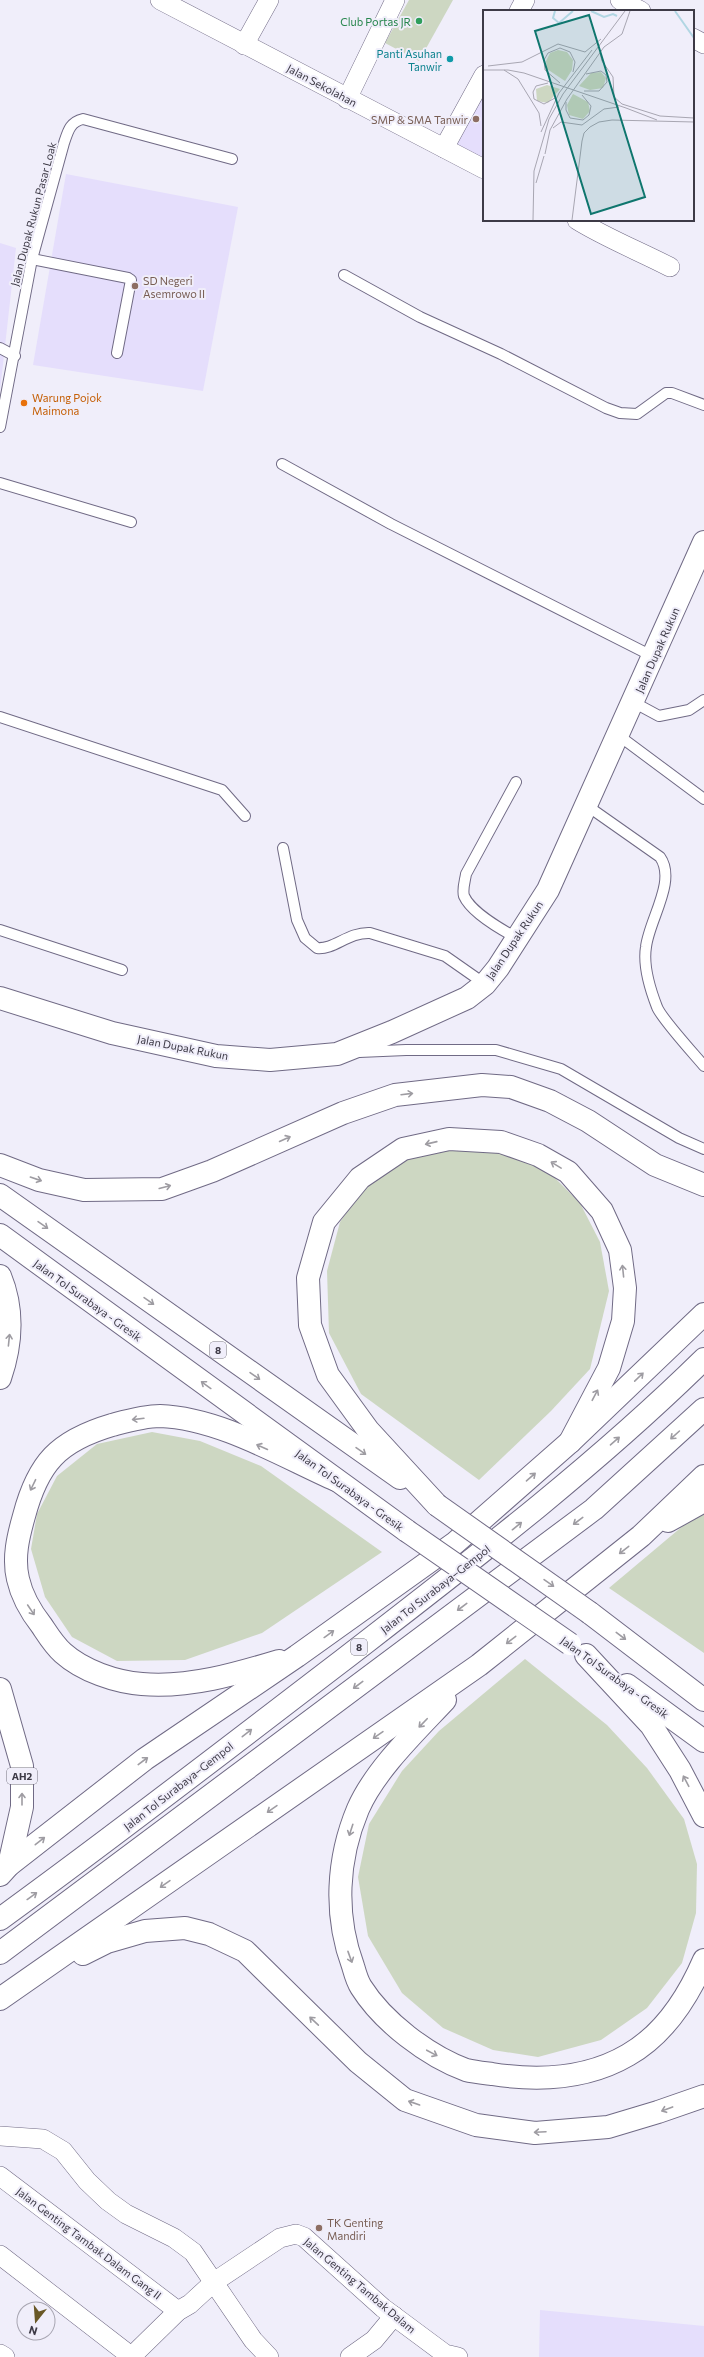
<svg xmlns="http://www.w3.org/2000/svg" width="704" height="2357" font-family="Commissioner,sans-serif">
<rect width="100%" height="100%" fill="#f0eefa"/>
<!-- built -->
<g fill="#e5defc">
<polygon points="484,88 484,168 450,150"/>
<polygon points="66,174 238,207 203,391 33,365"/>
<polygon points="0,243 16,248 0,391"/>
<polygon points="540,2310 704,2326 704,2357 539,2357"/>
</g>
<!-- green -->
<g fill="#cdd7c2">
<polygon points="409,0 453,0 419,61 385,43"/>
<polygon points="450,1147 502,1150 545,1168 580,1203 600,1242 609,1291 590,1369 551,1411 479,1480 361,1394 329,1333 327,1271 340,1222 366,1183 407,1154"/>
<polygon points="152,1432 200,1441 261,1466 382,1552 262,1633 185,1660 117,1661 72,1637 45,1597 31,1549 37,1514 57,1476 97,1444"/>
<polygon points="704,1512 704,1653 609,1588 684,1525"/>
<polygon points="525,1659 607,1725 647,1768 684,1819 697,1864 696,1913 682,1963 647,2008 601,2040 538,2057 493,2050 443,2028 402,1993 368,1936 358,1877 369,1824 402,1771 439,1731"/>
</g>
<g fill="none" stroke-linecap="round" stroke-linejoin="round">
<!-- lane casing -->
<g stroke="#706a85" stroke-width="12">
<g id="lane">
<polyline points="32,259 128,278 131,280 117,353"/>
<polyline points="344,275 420,317 501,354 606,408 620,413 637,414 666,393 672,393 704,405"/>
<polyline points="0,348 15,356"/>
<path d="M0,427L32,259L64,143C68,131 70,122 83,119L232,159"/>
<polyline points="282,464 391,524 654,657"/>
<polyline points="0,483 131,522"/>
<polyline points="633,702 659,716 689,710 704,700"/>
<polyline points="0,717 222,790 245,816"/>
<polyline points="618,735 704,799"/>
<path d="M516,782L466,874C465,881 462,889 464,896C471,912 502,930 517,938"/>
<path d="M586,805L660,857C677,881 649,920 646,947C643,965 650,989 657,1007C661,1018 694,1054 704,1066"/>
<path d="M283,848L297,920L305,938L317,948C334,950 348,932 370,933L445,956L485,984"/>
<polyline points="0,930 122,970"/>
<polyline points="359,1052 406,1050 496,1050 561,1069 679,1138 704,1149"/>
</g>
</g>
<!-- street casing -->
<g stroke="#706a85" stroke-width="20">
<g id="street">
<polyline points="160,0 484,169"/>
<polyline points="620,0 641,11"/>
<polyline points="519,11 525,0"/>
<polyline points="693,38 704,44"/>
<polyline points="244,45 269,0"/>
<polyline points="347,99 395,0"/>
<polyline points="444,148 484,75"/>
<path d="M577,220C606,238 639,251 670,267"/>
<polyline points="0,2136 43,2139 63,2151 87,2181 108,2201 126,2214 174,2238 193,2252 253,2340 269,2357"/>
<polyline points="0,2176 178,2311"/>
<polyline points="0,2255 132,2357"/>
<polyline points="0,2354 5,2357"/>
<polyline points="131,2357 178,2311 190,2304 214,2282 280,2238 296,2234 304,2237 383,2308 445,2354 458,2357"/>
<polyline points="350,2357 374,2340 394,2316"/>
</g>
</g>
<!-- secondary casing -->
<g stroke="#706a85" stroke-width="24">
<polyline id="secondary" points="0,998 112,1033 216,1056 270,1060 337,1054 392,1032 467,998 485,984 498,968 548,890 704,542"/>
</g>
<!-- highway casing -->
<g stroke="#706a85" stroke-width="24">
<g id="highway">
<polyline points="0,1165 39,1180 84,1190 162,1189 212,1171 343,1113 395,1095 482,1085 511,1087 550,1101 588,1121 655,1165 704,1185"/>
<polyline points="0,1195 400,1478"/>
<polyline points="0,1235 407,1531"/>
<path d="M0,1276C14,1310 12,1343 0,1378"/>
<polyline points="437,1505 368,1430 328,1375 310,1325 308,1278 324,1222 360,1178 403,1149 449,1139 501,1142 538,1155 568,1172 602,1211 620,1250 625,1288 623,1321 609,1368 570,1442"/>
<polyline points="668,1521 704,1501"/>
<polyline points="590,1613 704,1700"/>
<polyline points="586,1655 651,1725 680,1770 704,1816"/>
<path d="M279,1661C236,1674 189,1688 142,1684C116,1682 83,1671 63,1653C54,1645 48,1635 42,1626C31,1612 22,1597 18,1579C13,1558 18,1537 24,1516C38,1463 58,1441 112,1425C127,1421 144,1416 160,1416C219,1418 282,1456 336,1480"/>
<polyline points="627,1685 704,1741"/>
<polyline points="0,1689 22,1766 22,1807 9,1865"/>
<path d="M445,1700C416,1731 375,1770 358,1809C337,1859 334,1915 353,1966C355,1973 357,1981 361,1987C383,2022 428,2056 466,2070C474,2072 484,2073 492,2074C537,2081 587,2079 628,2055C663,2035 688,1997 704,1960"/>
<polyline points="0,1875 9,1865 145,1759 297,1656 455,1543 570,1442 704,1314"/>
<path d="M0,1919C116,1835 229,1747 343,1660C467,1564 592,1469 704,1359"/>
<polyline points="0,1953 594,1509 704,1409"/>
<polyline points="83,1954 107,1942 145,1931 185,1928 209,1934 245,1951 358,2062 405,2100 476,2125 535,2133 608,2127 658,2112 704,2096"/>
<polyline points="0,1999 479,1665 641,1536 704,1476"/>
</g>
</g>
<!-- lane -->
<use href="#lane" stroke="#fff" stroke-width="10"/>
<!-- street -->
<use href="#street" stroke="#fff" stroke-width="19"/>
<!-- secondary -->
<use href="#secondary" stroke="#fff" stroke-width="22"/>
<!-- highway -->
<use href="#highway" stroke="#fff" stroke-width="22"/>
<!-- highway-bridge casing -->
<g stroke="#706a85" stroke-width="24" stroke-linecap="butt">
<g id="highway-bridge">
<polyline points="437,1505 590,1613"/>
<polyline points="407,1531 570,1644"/>
</g>
</g>
<!-- highway-bridge -->
<use href="#highway-bridge" stroke="#fff" stroke-width="22"/>
</g>
<!-- one-way arrows -->
<defs><path id="oneway-shaft" d="M-6 0H5M1.5-3L5.5 0L1.5 3" fill="none" stroke-width="1.6" stroke-linecap="round" stroke-linejoin="round"/></defs>
<g stroke="#9e9ca2">
<use href="#oneway-shaft" transform="translate(407 1094) rotate(-7)"/>
<use href="#oneway-shaft" transform="translate(285 1139) rotate(-24)"/>
<use href="#oneway-shaft" transform="translate(431 1143) rotate(167)"/>
<use href="#oneway-shaft" transform="translate(556 1165) rotate(-149)"/>
<use href="#oneway-shaft" transform="translate(36 1179) rotate(19)"/>
<use href="#oneway-shaft" transform="translate(165 1187) rotate(-15)"/>
<use href="#oneway-shaft" transform="translate(43 1225) rotate(35)"/>
<use href="#oneway-shaft" transform="translate(623 1271) rotate(-96)"/>
<use href="#oneway-shaft" transform="translate(149 1301) rotate(35)"/>
<use href="#oneway-shaft" transform="translate(9 1340) rotate(-84)"/>
<use href="#oneway-shaft" transform="translate(255 1376) rotate(35)"/>
<use href="#oneway-shaft" transform="translate(639 1377) rotate(-44)"/>
<use href="#oneway-shaft" transform="translate(206 1385) rotate(-144)"/>
<use href="#oneway-shaft" transform="translate(595 1395) rotate(-62)"/>
<use href="#oneway-shaft" transform="translate(138 1419) rotate(173)"/>
<use href="#oneway-shaft" transform="translate(675 1435) rotate(138)"/>
<use href="#oneway-shaft" transform="translate(615 1441) rotate(-41)"/>
<use href="#oneway-shaft" transform="translate(262 1447) rotate(-156)"/>
<use href="#oneway-shaft" transform="translate(361 1451) rotate(35)"/>
<use href="#oneway-shaft" transform="translate(531 1477) rotate(-41)"/>
<use href="#oneway-shaft" transform="translate(33 1485) rotate(116)"/>
<use href="#oneway-shaft" transform="translate(578 1521) rotate(143)"/>
<use href="#oneway-shaft" transform="translate(517 1526) rotate(-39)"/>
<use href="#oneway-shaft" transform="translate(624 1550) rotate(142)"/>
<use href="#oneway-shaft" transform="translate(549 1583) rotate(35)"/>
<use href="#oneway-shaft" transform="translate(462 1607) rotate(143)"/>
<use href="#oneway-shaft" transform="translate(31 1610) rotate(56)"/>
<use href="#oneway-shaft" transform="translate(329 1634) rotate(-36)"/>
<use href="#oneway-shaft" transform="translate(621 1636) rotate(37)"/>
<use href="#oneway-shaft" transform="translate(511 1640) rotate(142)"/>
<use href="#oneway-shaft" transform="translate(358 1685) rotate(143)"/>
<use href="#oneway-shaft" transform="translate(423 1723) rotate(134)"/>
<use href="#oneway-shaft" transform="translate(247 1733) rotate(-38)"/>
<use href="#oneway-shaft" transform="translate(378 1735) rotate(145)"/>
<use href="#oneway-shaft" transform="translate(143 1761) rotate(-37)"/>
<use href="#oneway-shaft" transform="translate(686 1781) rotate(-118)"/>
<use href="#oneway-shaft" transform="translate(22 1799) rotate(-90)"/>
<use href="#oneway-shaft" transform="translate(272 1809) rotate(145)"/>
<use href="#oneway-shaft" transform="translate(351 1830) rotate(108)"/>
<use href="#oneway-shaft" transform="translate(40 1841) rotate(-38)"/>
<use href="#oneway-shaft" transform="translate(165 1884) rotate(145)"/>
<use href="#oneway-shaft" transform="translate(32 1896) rotate(-36)"/>
<use href="#oneway-shaft" transform="translate(350 1957) rotate(70)"/>
<use href="#oneway-shaft" transform="translate(314 2021) rotate(-137)"/>
<use href="#oneway-shaft" transform="translate(432 2053) rotate(28)"/>
<use href="#oneway-shaft" transform="translate(414 2103) rotate(-161)"/>
<use href="#oneway-shaft" transform="translate(667 2109) rotate(160)"/>
<use href="#oneway-shaft" transform="translate(540 2132) rotate(177)"/>
</g>
<!-- markers -->
<circle fill="#2e9e5b" stroke="#f0eefa" stroke-width="1.5" cx="419" cy="21" r="4"/>
<circle fill="#0f9aa8" stroke="#f0eefa" stroke-width="1.5" cx="450" cy="59" r="4"/>
<g fill="#8d6e63" stroke="#f0eefa" stroke-width="1.5">
<circle cx="476" cy="119" r="4"/>
<circle cx="135" cy="286" r="4"/>
<circle cx="319" cy="2228" r="4"/>
</g>
<circle fill="#e8710a" stroke="#f0eefa" stroke-width="1.5" cx="24" cy="403" r="4"/>
<g text-anchor="middle" dominant-baseline="central" stroke-width="4" stroke-linejoin="round" paint-order="stroke">
<!-- shield labels -->
<g fill="#f0eefa" stroke="#73707c" stroke-width="1">
<rect x="210" y="1342" width="16" height="16" rx="3"/>
<rect x="351" y="1639" width="16" height="16" rx="3"/>
<rect x="7" y="1768" width="30" height="16" rx="3"/>
</g>
<g font-size="10" font-weight="bold" fill="#3d3a46">
<text x="218" y="1350">8</text>
<text x="359" y="1647">8</text>
<text x="22" y="1776">AH2</text>
</g>
<!-- leisure labels -->
<g font-size="11" fill="#27864d" stroke="#f0eefa" text-anchor="end">
<text x="411" y="21">Club Portas JR</text>
</g>
<!-- culture labels -->
<g font-size="11" fill="#0d838f" stroke="#f0eefa" text-anchor="end">
<text x="442" y="53">Panti Asuhan<tspan x="442" dy="13">Tanwir</tspan></text>
</g>
<!-- street labels -->
<g font-size="11" fill="#3d3a46" stroke="#f0eefa">
<text transform="translate(322 85) rotate(28)">Jalan Sekolahan</text>
<text transform="translate(33 214) rotate(-75)">Jalan Dupak Rukun Pasar Loak</text>
<text transform="translate(657 650) rotate(-66)">Jalan Dupak Rukun</text>
<text transform="translate(514 940) rotate(-56)">Jalan Dupak Rukun</text>
<text transform="translate(183 1047) rotate(11)">Jalan Dupak Rukun</text>
<text transform="translate(88 1300) rotate(36)">Jalan Tol Surabaya - Gresik</text>
<text transform="translate(350 1490) rotate(36)">Jalan Tol Surabaya - Gresik</text>
<text transform="translate(435 1589) rotate(-38)">Jalan Tol Surabaya–Gempol</text>
<text transform="translate(615 1677) rotate(36)">Jalan Tol Surabaya - Gresik</text>
<text transform="translate(178 1786) rotate(-38)">Jalan Tol Surabaya–Gempol</text>
<text transform="translate(89 2243) rotate(37)">Jalan Genting Tambak Dalam Gang II</text>
<text transform="translate(360 2285) rotate(40)">Jalan Genting Tambak Dalam</text>
</g>
<!-- education labels -->
<g font-size="11" fill="#785e54" stroke="#f0eefa" text-anchor="start">
<text x="468" y="119" text-anchor="end">SMP &amp; SMA Tanwir</text>
<text x="143" y="280">SD Negeri<tspan x="143" dy="13">Asemrowo II</tspan></text>
<text x="327" y="2222">TK Genting<tspan x="327" dy="13">Mandiri</tspan></text>
</g>
<!-- food labels -->
<g font-size="11" fill="#c56008" stroke="#f0eefa" text-anchor="start">
<text x="32" y="397">Warung Pojok<tspan x="32" dy="13">Maimona</tspan></text>
</g>
</g>
<!-- overview -->
<g transform="translate(483 10)">
<rect width="211" height="211" fill="#f0eefa"/>
<path d="M75,40L84,42L90,50L89,60L82,71L64,59L63,51L67,43ZM118,62L123,68L120,78L107,80L96,76L108,63ZM64,75L77,79L65,93L54,91L53,79ZM90,84L105,92L107,101L100,109L86,105L84,95Z" fill="#cdd7c2"/>
<path fill="none" stroke="#b1d6e3" stroke-width="2" d="M72,1L70,8L76,13L90,1M108,1L121,7L130,4L134,6M192,1L211,28"/>
<path fill="none" stroke="#a8a6b2" stroke-width="1" d="M117,43L119,51L130,67L131,87L139,94M5,56L39,52L75,34L102,42L118,29M0,60H25L41,63L143,98M21,60L35,69L56,103L58,116M65,73L53,76L50,82L51,89L61,94L72,88M77,73L62,60L61,50L65,43L77,38L87,42L92,52L90,62M101,81H116L124,72L123,65L118,61L103,64M83,92V100L87,108L100,110L106,105L108,96L99,85M139,94L177,106L211,108M143,98L174,110M70,118L78,112L99,115L121,99L136,97M58,122L76,83L109,40M62,144L67,120L84,89L121,37L139,24L147,1M53,173L61,146M50,210L51,161L66,109L80,84L142,1M89,210L99,131L101,123L107,117L116,112L129,110L211,112"/>
<path fill="#0f766e" fill-opacity="0.15" stroke="#0f766e" stroke-width="2" d="M106,5L162,187L108,204L52,21Z"/>
<rect width="211" height="211" fill="none" stroke="#3d3a46" stroke-width="2"/>
</g>
<!-- north arrow -->
<g transform="translate(36 2321) rotate(197)"><circle r="19" fill="#f0eefa" stroke="#a8a6b2"/>
<path d="M0-3L7 15L0 10L-7 15Z" fill="#695826"/>
<text y="-6" font-size="11" font-weight="bold" text-anchor="middle" fill="#3d3a46">N</text>
</g>
</svg>
